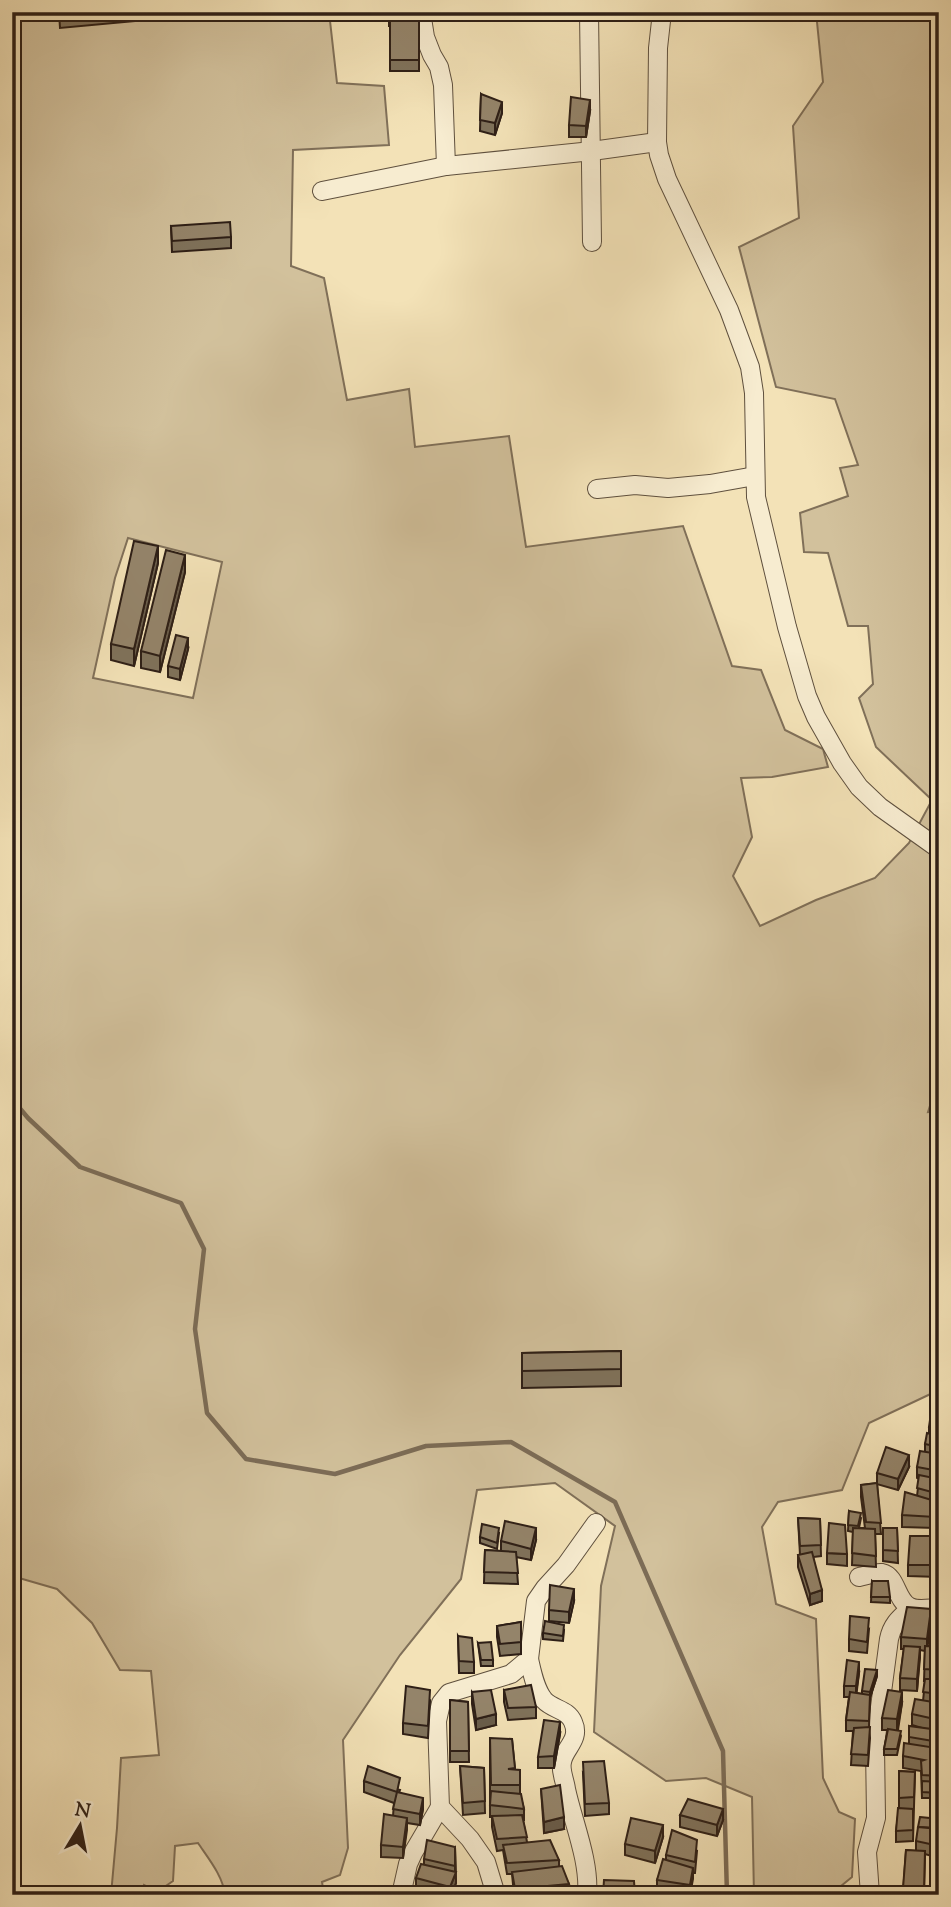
<svg xmlns="http://www.w3.org/2000/svg" width="951" height="1907" font-family="'Sorts Mill Goudy',serif">
<rect width="100%" height="100%" fill="#f3e2b7"/>
<filter id="stains"><feTurbulence type="fractalNoise" baseFrequency=".00286" numOctaves="4"/><feColorMatrix values="0 0 0 0 .2 0 0 0 0 .09 0 0 0 0 .02 0 0 0 .5 -.17"/></filter>
<radialGradient id="worn" r=".72"><stop offset=".6" stop-color="#630" stop-opacity="0"/><stop offset="1" stop-color="#630" stop-opacity=".3"/></radialGradient>
<!-- green -->
<path fill="#d2c19c" stroke="#807059" stroke-width="2" fill-rule="evenodd" d="M12,12H329L337,83L384,86L389,145L293,150L291,266L324,278L347,400L409,389L415,447L509,436L526,547L683,526L732,666L761,670L785,730L823,749L828,767L772,777L741,778L752,837L733,876L760,926L816,900L875,878L909,843L932,800L876,747L859,698L873,684L868,626H848L828,553L804,552L800,513L848,496L840,468L858,465L835,399L776,387L739,247L799,218L793,126L823,82L816,12H939V1077L928,1112L939,1111V1348L933,1358L939,1365V1390L869,1423L842,1490L778,1502L762,1527L776,1604L816,1619L823,1778L839,1812L855,1819L852,1877L830,1895H754L752,1797L706,1778L666,1781L594,1732L601,1586L615,1526L555,1483L477,1490L461,1579L400,1655L343,1740L348,1848L340,1875L322,1882L324,1895H225C223,1876 208,1858 198,1843L175,1846L173,1881L157,1892L144,1885L141,1895H111L117,1828L121,1758L159,1755L151,1671L120,1670L92,1623L57,1589L12,1576ZM128,538L222,562L193,698L93,678L115,578Z"/>
<g fill="none" stroke-linecap="round" stroke-linejoin="round">
<!-- stream -->
<polyline stroke="#7c6c56" stroke-width="4.5" points="12,1099 28,1118 80,1167 181,1203 204,1249 195,1329 207,1413 246,1459 335,1474 426,1446 511,1442 615,1502 723,1751 727,1895"/>
<!-- minor casing -->
<g stroke="#5f503e" stroke-width="20">
<g id="minor">
<polyline points="421,12 425,37 432,55 439,67 443,85 446,166"/>
<polyline points="589,12 592,242"/>
<polyline points="662,12 658,48 657,142 659,155 667,179 729,310 750,367 754,393 756,497 787,627 807,696 816,717 842,763 859,787 880,807 939,849"/>
<polyline points="322,191 446,166 592,151 657,142"/>
<polyline points="597,489 635,485 668,488 710,484 755,476"/>
<path d="M859,1577C866,1576 875,1572 882,1573C897,1576 896,1601 910,1607C918,1611 930,1608 939,1608"/>
<path d="M529,1659C532,1672 535,1689 544,1700C553,1710 568,1709 573,1722C581,1740 564,1748 562,1762C560,1770 565,1781 566,1789C573,1822 590,1861 587,1895"/>
<polyline points="401,1895 408,1864 413,1853 440,1807"/>
<polyline points="496,1895 486,1862 470,1839 440,1807 437,1721 441,1703 449,1693 511,1674 529,1659 536,1601 545,1588 566,1565 596,1523"/>
<path d="M870,1895L867,1852L876,1818L875,1745L889,1639C892,1624 900,1618 911,1608"/>
</g>
</g>
<!-- minor -->
<use href="#minor" stroke="#f7ecd0" stroke-width="18"/>
</g>
<!-- wall -->
<g fill="#7f725b" stroke="#2e1f16" stroke-width="2">
<polygon points="59,12 167,12 167,18 60,28"/>
<polygon points="389,12 417,12 417,21 419,21 419,71 390,71 390,26 389,26"/>
<polygon points="481,94 502,113 495,135 480,131"/>
<polygon points="590,111 586,137 569,137 569,125"/>
<polygon points="171,226 231,237 231,248 172,252"/>
<polygon points="158,563 134,666 111,660 111,644"/>
<polygon points="185,572 160,672 141,668 141,651"/>
<polygon points="188,649 180,680 168,677 168,666"/>
<polygon points="621,1351 621,1386 522,1388 522,1353"/>
<polygon points="939,1414 939,1505 935,1504 935,1528 902,1527 902,1515 917,1496 919,1479 917,1478 917,1467 925,1452 925,1444 929,1434 929,1427"/>
<polygon points="909,1467 898,1490 877,1484 881,1534 875,1534 876,1567 852,1565 853,1532 848,1531 849,1511 861,1518 859,1528 865,1528 861,1497 861,1485 877,1483 877,1473"/>
<polygon points="798,1518 820,1519 821,1556 813,1557 822,1601 810,1605 798,1567 798,1555 800,1555"/>
<polygon points="883,1528 897,1528 898,1563 883,1561"/>
<polygon points="499,1533 497,1549 480,1543 480,1537"/>
<polygon points="939,1536 939,1577 908,1576 908,1565"/>
<polygon points="536,1540 531,1560 516,1557 518,1584 484,1583 485,1550 501,1551 501,1541"/>
<polygon points="827,1553 847,1554 847,1566 827,1564"/>
<polygon points="872,1581 890,1597 890,1603 871,1602"/>
<polygon points="574,1601 569,1623 549,1621 549,1610"/>
<polygon points="939,1609 939,1754 930,1752 931,1761 939,1761 939,1798 922,1798 921,1771 903,1768 903,1756 909,1744 909,1726 922,1728 912,1725 912,1714 923,1701 925,1681 924,1681 925,1651 920,1650 917,1691 900,1690 900,1678 904,1649 901,1649 901,1637 931,1620 927,1646 934,1646"/>
<polygon points="521,1622 521,1654 500,1656 497,1637 497,1626"/>
<polygon points="869,1629 867,1653 849,1651 849,1639"/>
<polygon points="564,1630 563,1641 543,1639 543,1633"/>
<polygon points="458,1636 474,1662 474,1673 459,1673"/>
<polygon points="478,1643 493,1660 493,1666 481,1666"/>
<polygon points="859,1673 856,1693 862,1694 862,1691 877,1676 870,1698 869,1727 870,1738 868,1766 851,1765 853,1731 846,1731 846,1720 849,1697 844,1697 844,1686"/>
<polygon points="504,1690 536,1707 536,1718 508,1720 504,1702"/>
<polygon points="472,1692 496,1725 476,1730 472,1704"/>
<polygon points="450,1700 468,1702 469,1762 450,1762"/>
<polygon points="430,1701 428,1738 403,1734 403,1723"/>
<polygon points="902,1703 898,1730 901,1736 897,1755 884,1755 884,1749 888,1730 882,1730 882,1718"/>
<polygon points="560,1734 554,1768 538,1768 538,1757"/>
<polygon points="490,1739 512,1739 515,1770 520,1770 520,1794 524,1809 524,1820 523,1820 527,1842 559,1860 559,1866 569,1884 569,1895 514,1895 512,1874 507,1874 503,1850 497,1851 492,1827 492,1817 490,1817"/>
<polygon points="460,1766 484,1768 485,1813 463,1815"/>
<polygon points="899,1771 915,1772 913,1841 896,1842 896,1831 899,1808"/>
<polygon points="583,1773 609,1803 609,1814 585,1816"/>
<polygon points="364,1781 400,1790 399,1793 423,1809 420,1825 407,1823 403,1858 381,1857 381,1845 393,1816 394,1803 364,1792"/>
<polygon points="541,1789 564,1829 544,1833"/>
<polygon points="680,1815 723,1820 717,1836 680,1827"/>
<polygon points="939,1819 939,1888 931,1888 932,1856 925,1854 924,1895 894,1895 903,1893 906,1850 916,1851 916,1841"/>
<polygon points="663,1837 655,1863 625,1855 625,1844"/>
<polygon points="455,1847 456,1883 451,1895 435,1895 416,1890 416,1878 424,1865 424,1859"/>
<polygon points="697,1851 695,1873 693,1873 690,1895 675,1894 657,1891 657,1880 666,1860 666,1855"/>
</g>
<!-- shaded-wall -->
<g fill="#685c4a" stroke="#2e1f16" stroke-width="2">
<polygon points="590,100 590,111 586,137 586,126"/>
<polygon points="502,102 502,113 495,135 495,123"/>
<polygon points="158,546 158,563 134,666 134,649"/>
<polygon points="185,555 185,572 160,672 160,656"/>
<polygon points="188,638 188,649 180,680 180,669"/>
<polygon points="909,1455 909,1467 898,1490 898,1479"/>
<polygon points="536,1528 536,1540 531,1560 531,1549"/>
<polygon points="574,1589 574,1601 569,1623 569,1612"/>
<polygon points="822,1590 822,1601 810,1605 810,1594"/>
<polygon points="931,1609 931,1620 927,1651 927,1639"/>
<polygon points="920,1647 920,1658 917,1691 917,1679"/>
<polygon points="859,1662 859,1673 856,1698 856,1686"/>
<polygon points="877,1670 877,1676 870,1698 870,1692"/>
<polygon points="902,1692 902,1703 897,1731 897,1719"/>
<polygon points="496,1714 496,1725 476,1730 476,1719"/>
<polygon points="560,1722 560,1734 554,1768 554,1756"/>
<polygon points="423,1798 423,1809 420,1825 420,1814"/>
<polygon points="723,1809 723,1820 717,1836 717,1825"/>
<polygon points="564,1817 564,1829 544,1833 544,1822"/>
<polygon points="407,1818 407,1830 403,1858 403,1847"/>
<polygon points="663,1825 663,1837 655,1863 655,1851"/>
<polygon points="455,1847 456,1883 451,1895 450,1895 450,1887 455,1875"/>
<polygon points="693,1868 693,1879 690,1895 690,1885"/>
</g>
<!-- building -->
<g fill="#94846a" stroke="#2e1f16" stroke-width="2">
<polygon points="389,12 417,12 417,16 389,15"/>
<rect x="390" y="21" width="29" height="39"/>
<polygon points="481,94 502,102 495,123 480,120"/>
<polygon points="571,97 590,100 586,126 569,125"/>
<polygon points="230,222 231,237 172,241 171,226"/>
<polygon points="134,541 158,546 134,649 111,644"/>
<polygon points="166,550 185,555 160,656 141,651"/>
<polygon points="176,635 188,638 180,669 168,666"/>
<polygon points="621,1351 621,1369 522,1371 522,1353"/>
<polygon points="931,1413 939,1414 939,1429 929,1427"/>
<polygon points="927,1433 939,1436 939,1447 925,1444"/>
<polygon points="886,1447 909,1455 898,1479 877,1473"/>
<polygon points="920,1451 939,1454 939,1471 917,1467"/>
<polygon points="919,1475 939,1479 939,1494 917,1488"/>
<polygon points="877,1483 881,1523 866,1522 861,1485"/>
<polygon points="905,1492 935,1501 935,1517 902,1515"/>
<polygon points="849,1511 861,1513 858,1526 848,1525"/>
<polygon points="798,1518 820,1519 821,1545 800,1546"/>
<polygon points="505,1521 536,1528 531,1549 501,1541"/>
<polygon points="829,1523 845,1525 847,1554 827,1553"/>
<polygon points="482,1524 499,1528 497,1543 480,1537"/>
<polygon points="853,1528 875,1529 876,1556 852,1553"/>
<polygon points="883,1528 897,1528 898,1551 883,1550"/>
<polygon points="910,1536 939,1536 939,1565 908,1565"/>
<polygon points="485,1550 516,1552 518,1573 484,1572"/>
<polygon points="812,1552 822,1590 810,1594 798,1555"/>
<polygon points="872,1581 888,1581 890,1597 871,1597"/>
<polygon points="550,1585 574,1589 569,1612 549,1610"/>
<polygon points="907,1607 931,1609 927,1639 901,1637"/>
<polygon points="938,1609 939,1641 934,1641"/>
<polygon points="850,1616 869,1618 867,1642 849,1639"/>
<polygon points="545,1621 564,1625 563,1636 543,1633"/>
<polygon points="521,1622 521,1642 500,1644 497,1626"/>
<polygon points="458,1636 472,1638 474,1662 459,1661"/>
<polygon points="491,1642 493,1660 481,1660 478,1643"/>
<polygon points="904,1646 920,1647 917,1679 900,1678"/>
<polygon points="925,1646 939,1647 939,1670 924,1669"/>
<polygon points="847,1660 859,1662 856,1686 844,1686"/>
<polygon points="865,1669 877,1670 870,1692 862,1691"/>
<polygon points="925,1679 939,1679 939,1694 923,1692"/>
<polygon points="531,1685 536,1707 508,1708 504,1690"/>
<polygon points="406,1686 430,1690 428,1726 403,1723"/>
<polygon points="491,1690 496,1714 476,1719 472,1692"/>
<polygon points="888,1690 902,1692 897,1719 882,1718"/>
<polygon points="850,1692 870,1695 869,1721 846,1720"/>
<polygon points="915,1699 939,1703 939,1720 912,1714"/>
<polygon points="450,1700 468,1702 469,1751 450,1751"/>
<polygon points="544,1720 560,1722 554,1756 538,1757"/>
<polygon points="909,1726 939,1730 939,1742 909,1737"/>
<polygon points="870,1727 868,1755 851,1754 854,1728"/>
<polygon points="888,1729 901,1731 897,1749 884,1749"/>
<polygon points="490,1738 512,1739 515,1768 508,1769 520,1770 520,1785 491,1785"/>
<polygon points="904,1743 930,1747 931,1761 939,1761 939,1776 922,1775 921,1761 924,1760 903,1756"/>
<polygon points="604,1761 609,1803 585,1804 583,1762"/>
<polygon points="368,1766 400,1778 397,1792 364,1781"/>
<polygon points="460,1766 484,1768 485,1801 463,1803"/>
<polygon points="899,1771 915,1772 914,1797 899,1798"/>
<polygon points="922,1781 939,1782 939,1793 922,1792"/>
<polygon points="560,1785 564,1817 544,1822 541,1789"/>
<polygon points="491,1791 521,1794 524,1809 490,1805"/>
<polygon points="397,1792 423,1798 420,1814 393,1809"/>
<polygon points="688,1799 723,1809 717,1825 680,1815"/>
<polygon points="898,1808 913,1809 913,1830 896,1831"/>
<polygon points="384,1814 407,1818 403,1847 381,1845"/>
<polygon points="522,1815 527,1837 497,1839 492,1816"/>
<polygon points="920,1817 939,1819 939,1828 918,1827"/>
<polygon points="631,1818 663,1825 655,1851 625,1844"/>
<polygon points="918,1827 939,1829 939,1846 916,1841"/>
<polygon points="672,1830 697,1840 695,1862 666,1855"/>
<polygon points="427,1840 455,1847 455,1866 424,1859"/>
<polygon points="550,1840 559,1860 507,1863 503,1845"/>
<polygon points="933,1848 939,1848 939,1877 931,1876"/>
<polygon points="906,1850 925,1851 924,1889 903,1888"/>
<polygon points="663,1859 693,1868 690,1885 657,1880"/>
<polygon points="421,1864 456,1872 450,1887 416,1878"/>
<polygon points="562,1866 569,1884 515,1889 512,1872"/>
<polygon points="604,1880 634,1881 635,1895 603,1895"/>
<polygon points="931,1888 939,1889 939,1895 931,1895"/>
<polygon points="565,1889 565,1895 531,1895 532,1890"/>
<polygon points="645,1889 675,1893 674,1895 645,1895"/>
<polygon points="894,1893 915,1895 894,1895"/>
</g>
<!-- margin -->
<rect width="951" height="1907" fill="none" stroke="#f3e2b7" stroke-width="42"/>
<rect x="14" y="14" width="923" height="1879" fill="none" stroke="#2e1f16" stroke-width="3.5"/>
<rect x="21" y="21" width="909" height="1865" fill="none" stroke="#2e1f16" stroke-width="2"/>
<!-- north arrow -->
<g transform="translate(80 1826) rotate(10)" stroke="#f7ecd0" stroke-width="5" paint-order="stroke">
<path d="M0-5L12 26L0 18L-12 26Z" fill="#2e1f16"/>
<text y="-10" font-size="19" font-weight="bold" text-anchor="middle" fill="#2e1f16">N</text>
</g>
<rect width="100%" height="100%" filter="url(#stains)"/>
<rect width="100%" height="100%" fill="url(#worn)"/>
</svg>
